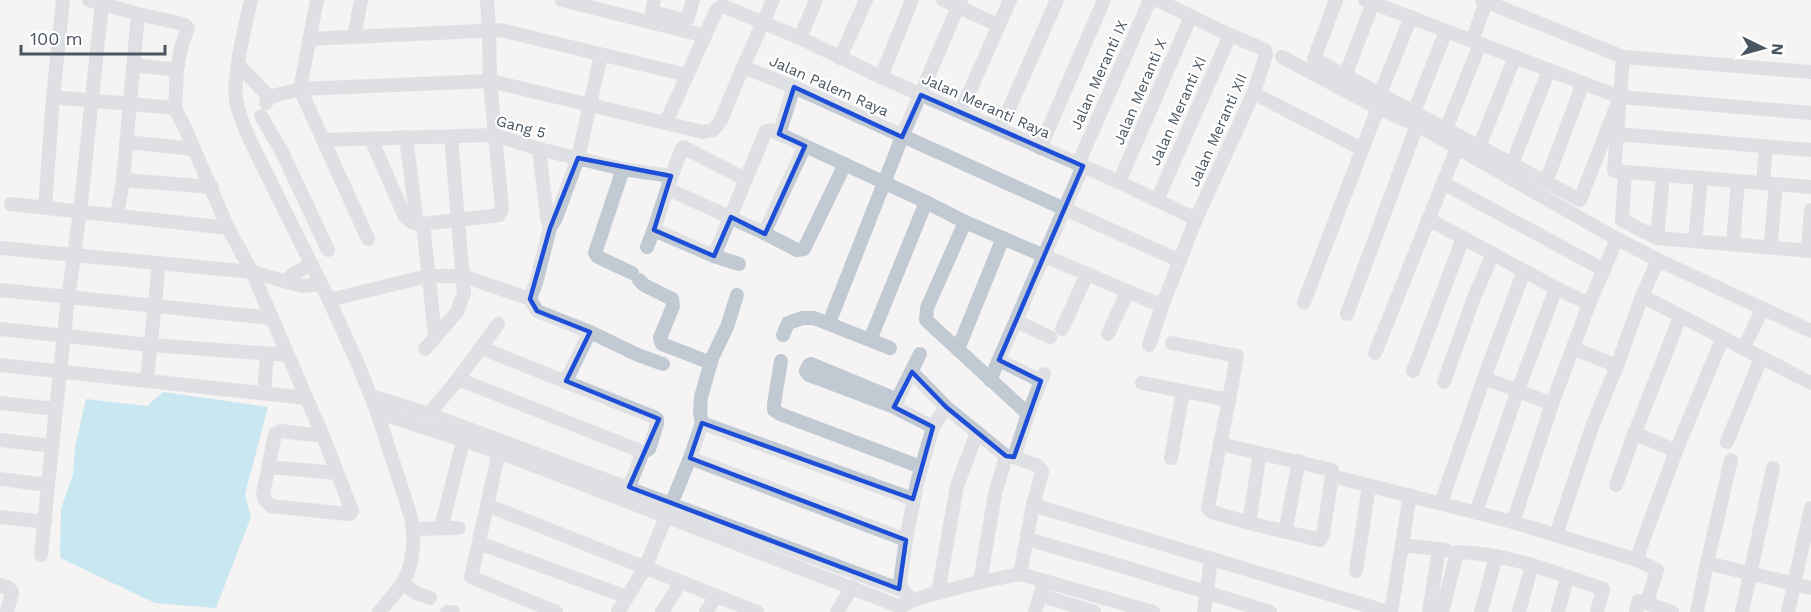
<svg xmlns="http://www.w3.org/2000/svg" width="1811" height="612" font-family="'Work Sans',sans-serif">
<rect width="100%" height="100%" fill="#f5f3f3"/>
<!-- water -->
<polygon fill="#90daee" points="163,392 268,407 245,494 251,517 216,608 155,603 60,558 61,509 73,474 75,447 86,399 147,406"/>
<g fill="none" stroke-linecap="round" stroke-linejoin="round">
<!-- minor -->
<g stroke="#c1cad2" stroke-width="14">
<polyline points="89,0 138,14 123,180 117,215"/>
<path d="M251,0C245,27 233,73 236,100C238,112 243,124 248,136L329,300L357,362L377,412L411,517C415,537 414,564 403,582C396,593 387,602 379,612"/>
<polyline points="317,0 300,89 368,239"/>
<polyline points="562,0 705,36"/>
<polyline points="654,0 652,11 653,12 683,20 688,18 693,0"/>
<polyline points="943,0 998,25"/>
<polyline points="1157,0 1230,35 1261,48 1265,50 1266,55 1254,92 1196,219 1162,306"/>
<polyline points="1336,0 1314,59 1580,200 1620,97"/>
<polyline points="1365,0 1620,97 1811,113"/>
<polyline points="1482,0 1623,57 1811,72"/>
<polyline points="138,14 183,24 188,28 181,47 177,70 175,108 186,130 228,228 252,272 323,436 352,511 351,513 348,514 271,506 265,500 263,494 275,434 281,431 323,436"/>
<polyline points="354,37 361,0"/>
<polyline points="800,38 816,0"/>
<polyline points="309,39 500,30 687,75"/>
<polyline points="1472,41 1486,2"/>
<polyline points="1282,57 1378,108 1417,125 1617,239"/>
<polyline points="1623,57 1614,171 1811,187"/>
<polyline points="840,58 866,0"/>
<polyline points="238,64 269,97 266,103"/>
<polyline points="134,65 177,70"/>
<polyline points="743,67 773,0"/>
<polyline points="1345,76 1373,3"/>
<polyline points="881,77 912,0"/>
<polyline points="1380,94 1411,17"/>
<polyline points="53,97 175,108"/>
<polyline points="269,97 300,89 490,81 703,132 713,130 720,122 743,67 794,87 1180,261"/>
<polyline points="1263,98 1362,149"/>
<polyline points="961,111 1010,0"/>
<polyline points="1414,112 1446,31"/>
<polyline points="261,116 282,152 328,250"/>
<polyline points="666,122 717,9 723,6 800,38 881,77 1119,182 1196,219"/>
<polyline points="1000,129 1057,0"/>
<polyline points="1446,129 1480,44"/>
<polyline points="779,134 794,87"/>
<polyline points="1617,134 1811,150"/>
<polyline points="406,137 417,224"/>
<polyline points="371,139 405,217 413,223 423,224 499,215 502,209 490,81 489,30 487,0"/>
<polyline points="323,140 495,135 539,149 623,169 671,176"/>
<polyline points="126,142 194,149"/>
<polyline points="1479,147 1515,57"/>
<polyline points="1040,148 1104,0"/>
<polyline points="539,149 547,217 550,228 556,218 578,158 601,55"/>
<polyline points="1078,164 1150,0"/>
<polyline points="1512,164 1549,70"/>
<polyline points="623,169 595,253 598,257 632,273"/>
<polyline points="1625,172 1622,220 1657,238 1811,251"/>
<polyline points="123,180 212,187"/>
<polyline points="1119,182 1191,16"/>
<polyline points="1546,182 1583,83"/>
<polyline points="1443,183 1604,270"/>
<polyline points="1763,183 1766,146"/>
<polyline points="668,189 764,233 805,146"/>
<polyline points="1157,200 1230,35"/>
<polyline points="11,204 228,228"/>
<polyline points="45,208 53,97 63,0"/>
<polyline points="1428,219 1556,288 1589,304"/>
<polyline points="965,222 927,308 926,320 1028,414"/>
<polyline points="423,224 435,335"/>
<polyline points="654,230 714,256 739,264"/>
<polyline points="764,233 797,250 804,249 845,164"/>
<polyline points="1657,238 1663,175"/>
<polyline points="1771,240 1776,184"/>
<polyline points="1695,241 1701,178"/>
<polyline points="1733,244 1738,181"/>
<path d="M647,247C661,214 668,179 683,147L745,179"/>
<polyline points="0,248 252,272 302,286 321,284"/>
<polyline points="1808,250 1811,210"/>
<polyline points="714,256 766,131 771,130 926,202 965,222 1162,306 1149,345"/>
<polyline points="639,280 644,285 672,299 673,306 660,338 662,344 711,363"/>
<polyline points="286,282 293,274 311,264"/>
<polyline points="0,290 272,318"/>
<polyline points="1642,296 1811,383"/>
<polyline points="530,299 536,283 550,228"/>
<polyline points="329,300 428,276 463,276 530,299 537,311 590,332 566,381"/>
<polyline points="1304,302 1378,108"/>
<polyline points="1347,314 1417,125"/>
<polyline points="1016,321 1050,337"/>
<polyline points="829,323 902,137 961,0"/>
<polyline points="0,329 150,345 287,355"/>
<polyline points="1062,329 1087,274"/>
<polyline points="590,332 638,355 663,364"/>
<polyline points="1108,334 1127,293"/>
<polyline points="783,335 788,323 803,318 814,318 890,348"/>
<polyline points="870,340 926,202"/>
<polyline points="1172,343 1237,356 1229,400"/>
<polyline points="1573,348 1617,366"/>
<polyline points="425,349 457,312 464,293 451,136"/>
<polyline points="958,349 1003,238"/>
<polyline points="1743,349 1763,308"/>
<polyline points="1375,353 1457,148"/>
<polyline points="999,360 1041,381"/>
<polyline points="781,361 774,404 774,410 780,414 921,467"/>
<polyline points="0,365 306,398"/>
<polyline points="1413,371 1463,238"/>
<polyline points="912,372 946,407 1006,456 1014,457 1038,466 1042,472 1033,505 1020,574"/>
<polyline points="1484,378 1552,404"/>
<polyline points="458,379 643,452 649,449 657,424 657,419 654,417 481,348"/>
<polyline points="147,380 159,263"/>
<polyline points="990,380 1083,166"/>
<polyline points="1444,382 1475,295 1493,254"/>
<polyline points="1142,383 1229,400 1220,444"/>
<polyline points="264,393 267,355"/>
<polyline points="371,396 429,414 899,589 904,591 911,601"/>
<polyline points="898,400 811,364 809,365 806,371 809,375 894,407 933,427"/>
<polyline points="0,403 56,409"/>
<polyline points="894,406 920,354"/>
<polyline points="377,412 499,452 901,607 911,601 933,594 980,582 1020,574 1153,612"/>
<polyline points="429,414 458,379 498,324"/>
<polyline points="702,423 700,413 701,397 712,358 727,327 737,295"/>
<polyline points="1634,433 1676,451"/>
<polyline points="0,440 52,446"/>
<polyline points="1727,442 1761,358"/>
<polyline points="499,452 471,577 556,612"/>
<polyline points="1014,457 1028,414 1044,374"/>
<polyline points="690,458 906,540"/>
<polyline points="1171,458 1183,391"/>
<polyline points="269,467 337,473"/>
<polyline points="1332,476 1332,470 1220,444 1208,508 1212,512 1249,523 1320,540 1323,534 1332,476 1513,522 1637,560 1641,546 1676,451 1722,339"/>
<polyline points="0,479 48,485"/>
<polyline points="1616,485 1632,440 1680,317"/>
<polyline points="629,487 643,452"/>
<polyline points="1441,503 1484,378 1524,271"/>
<polyline points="487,505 757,612"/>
<polyline points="1033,505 1388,612"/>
<polyline points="1476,512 1518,390 1556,288"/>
<polyline points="0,517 45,522"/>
<polyline points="1513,522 1552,404 1589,304 1617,239 1658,260 1811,331"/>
<polyline points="1249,523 1260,453"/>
<polyline points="441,528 463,441"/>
<polyline points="414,529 459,528"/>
<polyline points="1285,532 1299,461"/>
<polyline points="1556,535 1593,424 1617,366 1642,296 1658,260"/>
<polyline points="1027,539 1118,565 1270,612"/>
<polyline points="479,543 627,597"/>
<polyline points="1402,545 1446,550"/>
<polyline points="41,555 52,446 68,298 80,212 102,3"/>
<polyline points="1707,563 1731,460"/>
<polyline points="1356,571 1369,486"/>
<polyline points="980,582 995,494 1006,456"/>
<polyline points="402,583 416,593 430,598"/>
<polyline points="0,585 9,588 12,592 7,612"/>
<polyline points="899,589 906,540 917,483 933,427 946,407"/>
<polyline points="938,593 957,486 977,432"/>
<polyline points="1040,595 1094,612"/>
<polyline points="1647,603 1672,612"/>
<polyline points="447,612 453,612"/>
<polyline points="618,612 645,568 690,458 702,423 913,499"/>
<polyline points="662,612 681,582"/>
<polyline points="706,612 716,596"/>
<polyline points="837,612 852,587"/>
<polyline points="1035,612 1042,588"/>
<polyline points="1204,612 1211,559"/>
<polyline points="1391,612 1410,495"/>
<polyline points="1429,612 1439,549"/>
<path d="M1442,612L1457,552C1508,553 1556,573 1603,589L1597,612"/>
<polyline points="1481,612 1496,556"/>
<polyline points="1519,612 1532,565"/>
<polyline points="1558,612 1567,577"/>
<polyline points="1636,612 1638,601 1647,603 1657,570 1637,560"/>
<polyline points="1697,612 1707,563 1811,588"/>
<polyline points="1742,612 1773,468"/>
<polyline points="1788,612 1811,508"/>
</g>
</g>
<!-- marked area -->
<path d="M0 0H1811V612H0ZM794,87L902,137L921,95L1083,166L999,360L1041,381L1014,457L1006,456L946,407L912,372L894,407L933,427L913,499L702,423L690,458L906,540L899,589L629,487L659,419L566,381L590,332L537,311L530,299L550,228L578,158L671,176L654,230L714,256L731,217L765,234L805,146L779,134Z" fill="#f5f3f3" fill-opacity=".55" fill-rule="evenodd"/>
<path fill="none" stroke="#1d4ed8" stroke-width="4.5" stroke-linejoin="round" d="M794,87L902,137L921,95L1083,166L999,360L1041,381L1014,457L1006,456L946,407L912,372L894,407L933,427L913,499L702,423L690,458L906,540L899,589L629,487L659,419L566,381L590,332L537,311L530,299L550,228L578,158L671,176L654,230L714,256L731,217L765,234L805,146L779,134Z"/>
<g text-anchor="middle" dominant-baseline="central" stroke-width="4.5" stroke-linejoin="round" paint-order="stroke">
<!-- street labels -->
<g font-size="15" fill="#4a5661" stroke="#fff">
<text transform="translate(1099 75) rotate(-66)">Jalan Meranti IX</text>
<text transform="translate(829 86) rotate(24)">Jalan Palem Raya</text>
<text transform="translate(1140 92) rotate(-67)">Jalan Meranti X</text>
<text transform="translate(986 106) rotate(24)">Jalan Meranti Raya</text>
<text transform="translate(1178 111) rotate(-66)">Jalan Meranti XI</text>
<text transform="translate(521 127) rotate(15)">Gang 5</text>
<text transform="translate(1218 130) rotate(-66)">Jalan Meranti XII</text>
</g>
</g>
<!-- north arrow -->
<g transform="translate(1763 48) rotate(95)" stroke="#ffffff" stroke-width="4.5" paint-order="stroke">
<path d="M0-4.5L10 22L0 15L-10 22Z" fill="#4a5661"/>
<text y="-9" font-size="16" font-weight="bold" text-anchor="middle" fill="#4a5661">N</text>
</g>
<!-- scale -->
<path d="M21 45v9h144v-9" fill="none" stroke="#4a5661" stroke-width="3"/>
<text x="30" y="45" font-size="18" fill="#4a5661" stroke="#ffffff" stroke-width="4.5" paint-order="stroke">100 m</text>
</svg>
